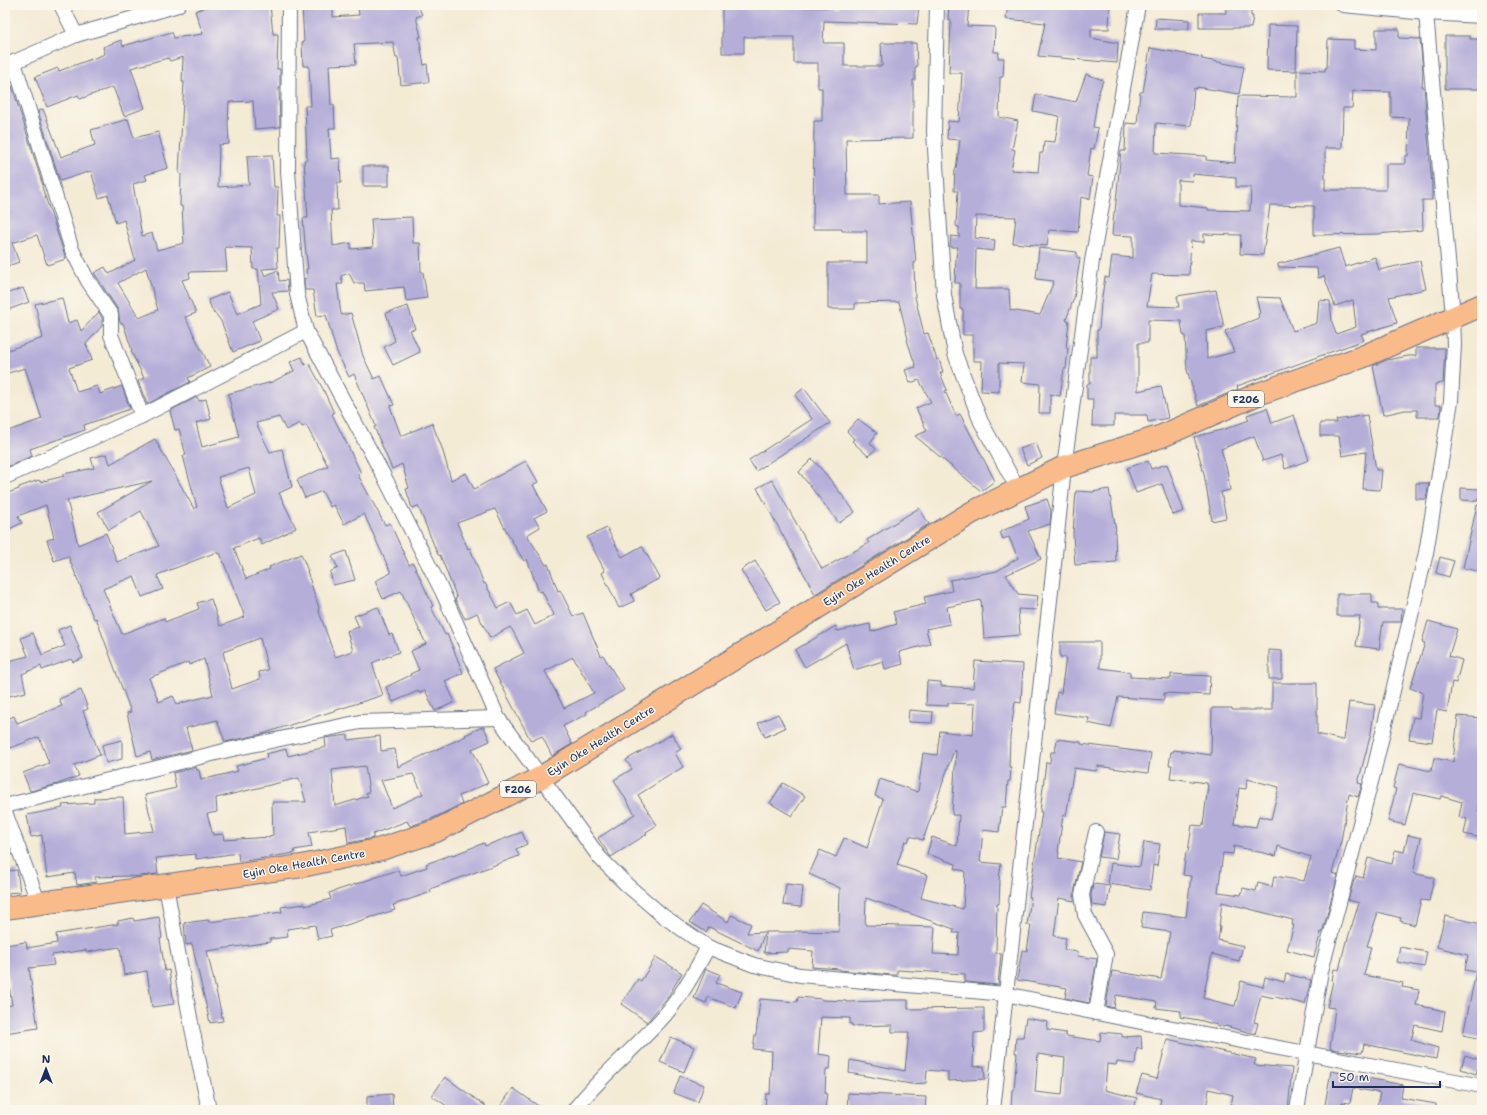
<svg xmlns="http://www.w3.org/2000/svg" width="1487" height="1115" font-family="'Shantell Sans',sans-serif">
<rect width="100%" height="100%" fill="#fbf7ec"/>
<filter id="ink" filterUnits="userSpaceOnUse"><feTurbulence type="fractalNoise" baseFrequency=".025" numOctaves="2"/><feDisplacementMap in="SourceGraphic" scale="8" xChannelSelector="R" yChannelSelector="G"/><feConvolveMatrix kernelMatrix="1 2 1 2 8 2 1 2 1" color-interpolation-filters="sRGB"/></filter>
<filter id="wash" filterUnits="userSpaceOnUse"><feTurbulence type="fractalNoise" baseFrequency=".012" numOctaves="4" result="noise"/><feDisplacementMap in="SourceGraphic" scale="16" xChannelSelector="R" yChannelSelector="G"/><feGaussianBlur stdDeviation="0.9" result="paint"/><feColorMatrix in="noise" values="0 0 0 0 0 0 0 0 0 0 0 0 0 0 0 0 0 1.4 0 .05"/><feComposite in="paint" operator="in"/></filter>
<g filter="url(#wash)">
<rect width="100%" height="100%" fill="#f4ebd5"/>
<g id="blocks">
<!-- building -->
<g fill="#b5aed9" fill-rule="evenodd">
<path d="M211,5H270L273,34H278L277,69H280V88H279L280,127L255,129L253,101L229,102L228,123L229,144L219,145L218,187L249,185L247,156L272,155L274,187H278L277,216H280L279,248H277L278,268L262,269L265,276L278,270L279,281L287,280L288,291L272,292L279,309L252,321L260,341L233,352L221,321L215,313L214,314L208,300L228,292L237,314L261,304L258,269H253L252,248L225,247L227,271L189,272L190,278L182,280L196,313L185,317L210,367L188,378L190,382L147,404L138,381L144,378L131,351L132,350L123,323L121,324L120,322L118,310L94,273L105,267L109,274L135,260L124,220L116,223L108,195L99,198L91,171L60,181L38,111L43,109L61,157L95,145L91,130L128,119L134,138L158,132L168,168L145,175L147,180L133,184L142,236L152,233L157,250L184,243L182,206H180L181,174L179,173L184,82H182L183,57L170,61L168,58L131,68L145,108L124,116L113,87L80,99L78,95L47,107L35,77L58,68L59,71L105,54L103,47L121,40L123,46L172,32L174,38L203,34L195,11ZM146,268L158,310L139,318L118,283Z"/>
<path d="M302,5H333V17L359,15L358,5H418L422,15L416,17L421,37H419L424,65L427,64L429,82L401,85L398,58H396L393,42L354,44L356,64L329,65L331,105H334L335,128H329L331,159L340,158L341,183H337L338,210H331L333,246L351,243V249L373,247L371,219L412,217L413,243H420L421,272H423L427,298L406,301L404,287L365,291L364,283H354L349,273L341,276L343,284H337L341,315L351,313L363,356L374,379L381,376L394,405L390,406L401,436L432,423L442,448L451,480L466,473L474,489L526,461L538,482L533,485L547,511L534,518L540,527L527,535L546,565L548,564L558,591L560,590L573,616L583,613L601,656L603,655L624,690L586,712L587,714L563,726L572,744L552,756L542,736L531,741L493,669L524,653L513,631L510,627L490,638L477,613L465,619L455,599L457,598L440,555H438L418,506L412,508L406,489L409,488L402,464L392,469L374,427L376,426L354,374L349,377L336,350L326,315L317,316L313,290H305L304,279L307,278L306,269H308L305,244L303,218H308L304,160H307L305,106H311L309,66H303L302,42H304ZM495,509L510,538L524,561L527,559L539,592L542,591L554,615L535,625L527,610L517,615L510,602L498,608L485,583L484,584L470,548L468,549L457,523ZM573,657L594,693L564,708L545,671Z"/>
<polygon points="722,5 804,5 803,7 840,8 840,5 919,5 917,24 824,21 823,43 844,43 844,66 882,66 881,43 916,43 917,67 915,67 915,80 913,80 913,138 846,139 847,195 879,195 879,204 910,202 916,262 914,263 915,297 924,334 928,333 937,360 939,359 943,372 940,373 947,390 945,391 956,416 960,414 995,481 981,491 915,436 927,431 916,408 931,402 919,380 910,383 905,370 916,367 907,340 908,339 899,302 855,303 855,309 828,309 828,263 867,263 867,231 842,231 842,229 813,229 814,121 822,121 822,88 818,88 818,63 794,63 794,37 744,37 744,53 722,53"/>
<polygon points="949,5 969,5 967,26 995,27 994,52 999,52 998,58 1004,58 1003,77 1000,77 999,117 1018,121 1012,149 1015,150 1011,170 1038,172 1040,153 1043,153 1044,141 1055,142 1059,116 1033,111 1036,94 1076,102 1086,74 1103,80 1098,95 1093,127 1098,128 1094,149 1091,148 1087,176 1093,177 1090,199 1081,197 1078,232 1049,230 1047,246 1013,243 1016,217 976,216 975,238 995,240 994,251 976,249 975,289 1009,289 1010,310 1040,315 1054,281 1036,279 1039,248 1077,252 1077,258 1080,258 1074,298 1066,320 1069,321 1066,348 1068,348 1066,369 1064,369 1060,396 1050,394 1050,413 1039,413 1040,384 1022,382 1024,364 999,363 999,392 981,391 982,361 973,361 973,335 963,335 963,309 960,309 960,283 955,283 956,257 958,247 950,247 951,236 959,237 959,227 956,226 958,191 954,191 955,169 956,169 960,140 947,139 948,121 959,122 962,73 949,73 951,20 948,19"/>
<polygon points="1008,5 1110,5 1109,29 1091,29 1091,38 1118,43 1117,63 1038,56 1045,23 1006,19"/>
<polygon points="1226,8 1251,10 1251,16 1253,16 1251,28 1199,28 1199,13 1226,13"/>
<polygon points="1156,18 1189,20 1189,29 1155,29"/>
<polygon points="1268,25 1297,26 1296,71 1267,70"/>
<path d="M1376,29H1399V38L1420,39L1423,71L1422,87H1424L1432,186V200H1422L1423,230L1377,234L1314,235V206L1270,205L1263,255L1240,254L1241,235L1204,234V242L1191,241L1189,275L1152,274L1147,306L1179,307L1177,296L1216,290L1224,327L1206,331L1207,359L1234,352L1225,331L1259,318L1258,314L1260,313L1256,297L1280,298L1293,331L1317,323L1319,300L1330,301L1332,322L1336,334L1356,327L1353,300L1335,306L1324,276L1318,278L1317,268L1278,267V264L1339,248L1345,267L1375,257L1379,270L1420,261L1426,289L1389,297L1397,323L1361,334L1364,340L1237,386L1238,389L1198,406L1187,370L1185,335H1183L1181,321L1148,320V343H1138V391L1161,386L1168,418L1148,422L1147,415H1114V426H1092L1093,399H1087V384H1090V357H1097V330H1099L1101,303L1105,277L1109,278L1112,256L1133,258V236L1112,235L1114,212H1115L1121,151H1125L1126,123L1137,124L1140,92H1143L1150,48L1202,57V59L1244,67L1239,94L1197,87V89L1194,88L1191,126L1156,123L1155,153L1206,156V160L1235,163L1238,96L1297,97V70L1325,71V68H1327L1328,39L1354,40V49L1376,50ZM1353,91L1390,92V97H1391V117L1409,118L1408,156H1405V164H1386V190H1325V148H1342L1343,108H1352ZM1193,174L1236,178V187H1251L1250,211L1208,210V208L1178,205V180L1192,181Z"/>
<polygon points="1445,36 1470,36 1470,39 1482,39 1482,89 1445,89"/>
<polygon points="12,86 43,186 42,187 66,259 47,265 37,235 12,243 19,262 5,267 5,88"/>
<rect x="363" y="166" width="26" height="20"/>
<polygon points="23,288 29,302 5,311 5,294"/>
<polygon points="62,298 68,323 77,320 81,331 99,312 102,318 102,326 86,344 92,360 69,368 77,392 97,386 100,394 122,386 130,409 84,425 85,430 30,449 32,456 5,468 5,432 42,419 25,368 5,374 5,351 43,338 35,304"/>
<polygon points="408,306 415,329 410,330 420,352 393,365 384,347 395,341 386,313"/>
<polygon points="1416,348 1445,348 1443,383 1435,384 1435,405 1441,405 1440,417 1417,417 1417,410 1405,410 1383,415 1373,366 1387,360 1408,356 1416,356"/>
<path d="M302,357L305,365L309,363L323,389L334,413L332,414L361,473L358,475L385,525L390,523L409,565L413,563L433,606L431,607L445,635L447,634L453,648L463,673L445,681L455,702L435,711L425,690L419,693L418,691L393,702L386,687L411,675L410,674L419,670L411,651L426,644L401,591L383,599L375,581L391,573L364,514L344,524L334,505L330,507L322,491L305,498L297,480L328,466L306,425L302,427L300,423L286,430L279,417L256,423L270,452L282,449L292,487L279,493L296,528L262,545L259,538L234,548L246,579L270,569L269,567L301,554L308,571H307L319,608L318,609L335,657L353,651L347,631L359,627L354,616L378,607L389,635L392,634L399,652L372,663L383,695L262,734L225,742L217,720L186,728L192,750L152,760L150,752L137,756L127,713L131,712L96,618L94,619L68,556L54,561L47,540L54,538L46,505L18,516L22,523L5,531V494L19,489V487L39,480L40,482L64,476L63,474L94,468L91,458L107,454L110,464L155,439L194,509L197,507L183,456L186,455L179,429L175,430L170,411L197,397L199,401L206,399L211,419L196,423L202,447L239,437L228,394L272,382L294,371L290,362ZM249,468L256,495L228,508L218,477ZM152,481L98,512L109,530L141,511L159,546L117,562L106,533L78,545L67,500ZM217,552L218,554L220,553L245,617L220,626L211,599L197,603L199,609L165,622L164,618L122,634L103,589L134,576L142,597L163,589L157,575ZM260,638L268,670L259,672L260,679L232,689L223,652ZM204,659L213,695L177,704L173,696L159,702L149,678L188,662L189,665Z"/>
<polygon points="804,388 830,423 756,471 749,460 812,419 795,395"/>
<polygon points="1267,408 1272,423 1294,415 1309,460 1285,469 1281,455 1263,461 1254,436 1221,449 1227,470 1230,490 1221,492 1226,518 1212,521 1204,474 1194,437 1225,429 1249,420 1247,415"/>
<polygon points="1367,415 1376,470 1382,470 1380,490 1363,489 1366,452 1342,456 1339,436 1320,436 1320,423 1337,423 1336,420"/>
<polygon points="858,419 877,433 870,443 876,449 868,456 852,441 854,439 847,431"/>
<polygon points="1036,443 1042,458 1027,465 1020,449"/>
<polygon points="812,459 825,473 855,512 839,523 799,472"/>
<polygon points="1148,461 1151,469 1167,464 1184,511 1173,515 1162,484 1136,493 1127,468"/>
<polygon points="772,480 822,569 869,543 867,540 919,508 929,524 815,594 757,488"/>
<polygon points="1416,483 1429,483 1426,499 1416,499"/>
<polygon points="1461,488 1479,489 1479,501 1461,500"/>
<polygon points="1109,489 1116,531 1115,531 1116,562 1075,565 1073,534 1076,491 1092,492"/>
<polygon points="1047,499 1051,511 1050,524 1028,531 1041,559 1006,575 1018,594 1038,596 1036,610 1018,609 1020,635 984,638 981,600 947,607 950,624 926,629 930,644 899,652 903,664 885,669 883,661 854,670 846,643 805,667 795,650 836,626 837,631 870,624 871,632 897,624 893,612 926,604 924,597 952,591 950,580 997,571 1018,558 1009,537 1003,539 1000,532 1029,519 1025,506"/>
<polygon points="1477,505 1482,505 1482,572 1463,568"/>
<polygon points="607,528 622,557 642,546 660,578 631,594 634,601 619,608 602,573 605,571 587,537"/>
<polygon points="346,551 355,580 333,585 330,572 338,568 332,556"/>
<polygon points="1440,557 1454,561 1449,577 1436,573"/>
<polygon points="755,561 780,602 766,610 741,570"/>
<polygon points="1337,594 1372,594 1372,603 1378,603 1378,609 1402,609 1401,622 1383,622 1379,649 1356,646 1360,616 1337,616"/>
<polygon points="1428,621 1457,629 1449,656 1462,660 1456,683 1452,682 1447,712 1437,710 1432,742 1409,739 1413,717 1419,718 1423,693 1410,688 1425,643 1422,642"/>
<polygon points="70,625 83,658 73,662 71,659 42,670 41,666 22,674 26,692 5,697 5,662 28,656 21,638 33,633 42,655 65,646 58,630"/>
<polygon points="1060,642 1100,642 1100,668 1130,672 1130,677 1171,679 1171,674 1210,676 1209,695 1164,693 1164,700 1118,697 1111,728 1088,723 1089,718 1054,713 1057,692 1061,693 1066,657 1060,657"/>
<polygon points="1269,650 1282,651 1282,679 1269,679"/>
<path d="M975,661L1023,664L1021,703L1015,702L1010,737L1009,767H1011L1010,781H1008L1006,807H1002L999,832L983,830L980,862L1001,864L999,880H1000L999,904H997L996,953L1001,954L998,985L965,982V974L897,970V975H891L840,970V969L812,967L813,951L788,949V952L764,953L766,932H795V931L839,932L840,888L809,874L820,850L836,857L844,838L867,848L883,799L875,796L880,779L918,792L923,753L937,755L940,731L973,735L975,704L948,703V706L926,705L927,681L941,682V686L973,688ZM954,750L956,751L952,815H959L957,846L932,837L927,854L956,864L955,869L965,871L963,909L921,898L927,875L897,865L905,841L908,842L910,836L923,840ZM866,898L954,929L953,933H959L958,955L933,954L935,927L865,925Z"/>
<path d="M1272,683H1317V734L1342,740H1344L1349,702L1375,705L1371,733L1358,783L1362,784L1358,797L1349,794L1341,841L1332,873L1338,875L1322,933L1321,932L1314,957L1287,950L1294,925H1292L1293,920L1222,902L1219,927H1220L1218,940L1243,946L1239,961L1212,954L1203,998L1235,1006L1241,981L1263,987L1265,977L1284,982L1286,974L1311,980L1305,1004L1275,997L1274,998L1261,995L1254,1022L1258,1023L1255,1034L1225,1026L1224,1027L1199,1020L1180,1017L1181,1011L1156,1008L1157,1002L1116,995L1114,1008L1106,1006L1112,971L1161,979L1170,932L1141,928L1143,912L1186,917L1191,876L1183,875L1186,852H1188L1192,825L1203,826L1208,785H1207V783L1170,778L1172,765H1169L1171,752H1173L1174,750L1211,755L1212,708H1232V710H1272ZM1247,779L1279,787L1271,819L1259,816L1256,827L1234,824L1239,788L1246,789ZM1234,846L1276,856L1278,846L1311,857L1304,881L1274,876L1272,887L1258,883L1256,891L1243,888L1241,895L1218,892L1223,853L1233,854Z"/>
<polygon points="81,690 88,709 83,711 100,755 74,765 79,776 58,784 30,791 23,773 49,763 39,737 5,750 5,720 14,716 17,723 62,706 59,699"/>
<polygon points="909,710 933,712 932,723 908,722"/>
<polygon points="778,714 785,728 765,737 758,723"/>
<polygon points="1458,716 1482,718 1482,794 1478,811 1482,812 1482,838 1464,834 1467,819 1459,817 1462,802 1441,796 1440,799 1413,793 1405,825 1388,821 1396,789 1393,788 1399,764 1431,771 1434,758 1453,762"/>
<path d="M482,727H484L490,741L472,749L488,783L459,796L462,804L431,819L410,826L407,821L373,834V838L348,843L346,826L309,832L312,847L294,850L295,853L239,862L238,853L196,859V854L156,858L158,874L132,877L131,876L95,877L96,882L77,885L75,873L47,877L42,835L31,837L27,815L63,808L62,805L94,803V798L123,797L125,834L154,831L145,795L176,788L173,773L196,767L197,770H199L201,780L238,771L236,766L267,758L266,754L286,749L288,756L326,747L325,738L348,735V740L380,736L381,751L395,749L398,767L466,736L465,735ZM365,766L369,792L366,793L368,796L335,806L332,770ZM413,774L423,794L392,808L381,780ZM299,778L306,802H272L273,835L269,836L270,837L224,840L223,834L213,835L207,814L217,812L216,798Z"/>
<polygon points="672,734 681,749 675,753 683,767 638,795 657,825 646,832 647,834 611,857 598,838 635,814 614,780 632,769 626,760"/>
<polygon points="1057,739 1081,742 1081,744 1151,753 1148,773 1097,766 1096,771 1074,768 1066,816 1063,815 1058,852 1059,852 1058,858 1081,862 1074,893 1074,901 1059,898 1054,936 1066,938 1064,950 1078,952 1077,956 1097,959 1089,1003 1065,998 1067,988 1017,980 1022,950 1027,951 1031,925 1027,925 1031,897 1029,897 1042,812 1040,812 1046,762 1050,763 1051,752 1055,752"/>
<polygon points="122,740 122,759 106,763 102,745"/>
<polygon points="783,783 805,796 792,816 770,803"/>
<polygon points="522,832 527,844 516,849 519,856 430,889 431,892 393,905 395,910 330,930 332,936 318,939 315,925 287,929 288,937 270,939 270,942 207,951 223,1021 210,1023 192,944 186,945 184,923 208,920 209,922 282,912 281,907 305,904 305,906 331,899 329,893 398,870 401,876 427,867 426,864 453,854 453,855 484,843 485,846"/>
<polygon points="1104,832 1120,834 1116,859 1099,857"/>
<polygon points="1408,835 1421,838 1413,873 1434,878 1429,901 1421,900 1415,925 1400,921 1401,918 1378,912 1367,946 1371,947 1364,975 1403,983 1402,987 1419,990 1416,1005 1445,1011 1442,1031 1415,1025 1411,1040 1438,1048 1436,1059 1364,1044 1362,1053 1330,1049 1335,1008 1327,1007 1333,981 1332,981 1334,969 1339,970 1346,941 1347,941 1359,903 1348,900 1354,880 1355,880 1356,876 1363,878 1368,858 1392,864 1395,850 1404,852"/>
<polygon points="1144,842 1160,844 1157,866 1153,865 1150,890 1108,884 1111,863 1140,867"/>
<polygon points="17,870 20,892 5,893 5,871"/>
<polygon points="786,884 803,886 801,907 783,905"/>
<polygon points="1093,884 1110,886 1107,907 1092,905 1091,895"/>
<polygon points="701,905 728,922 731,915 751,924 747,933 765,932 758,951 709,927 706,932 690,922"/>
<polygon points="1445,916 1482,924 1482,1039 1463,1035 1476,972 1465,970 1468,955 1437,947"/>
<polygon points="159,917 162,938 160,939 165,971 169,970 174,1004 152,1007 147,971 124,975 120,947 87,952 86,950 52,955 54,965 29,968 38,1028 5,1033 5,1006 12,1005 5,960 5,945 26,942 27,948 57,943 56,934 118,924 118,921 133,918 134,921"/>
<polygon points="1400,947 1427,952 1424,967 1397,962"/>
<polygon points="656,957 682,973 667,998 647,1022 621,1004 638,979 641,981"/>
<polygon points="706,969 720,974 716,983 742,992 736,1008 708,997 706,1003 694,998"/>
<polygon points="798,997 822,999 822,1000 846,1001 846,1002 883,1001 883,1000 908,1000 908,1009 984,1008 984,1032 974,1033 973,1067 984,1066 985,1079 948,1081 948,1072 927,1070 926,1083 911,1084 849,1073 850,1060 905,1071 909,1032 892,1032 892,1025 852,1026 852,1024 850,1024 850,1018 821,1017 818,1054 831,1056 830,1069 826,1069 825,1093 827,1093 825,1110 765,1110 766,1094 770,1094 772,1051 753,1049 755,1035 756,1035 760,999 797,1002"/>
<path d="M1026,1018L1048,1022L1047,1030L1066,1033V1036L1100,1041L1101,1032L1122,1034V1037L1141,1036L1142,1050L1137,1048L1135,1064L1117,1062L1116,1065L1107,1064L1105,1090L1137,1098L1134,1110H1011L1012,1090H1014L1017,1053H1015L1016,1037H1023ZM1038,1054L1065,1058L1062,1095L1035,1092Z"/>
<polygon points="671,1037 694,1047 684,1072 660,1062"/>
<polygon points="1167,1039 1256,1059 1254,1065 1292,1068 1288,1110 1230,1110 1233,1095 1209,1089 1206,1110 1168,1110 1159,1109 1161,1099 1136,1093 1142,1075 1157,1079"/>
<polygon points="1465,1055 1480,1060 1476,1074 1461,1069"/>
<polygon points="1331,1071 1403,1085 1401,1098 1436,1104 1436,1110 1376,1110 1380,1093 1353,1088 1350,1103 1342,1102 1341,1110 1324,1110"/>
<polygon points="680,1076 704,1085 698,1102 674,1093"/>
<polygon points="445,1077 491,1110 453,1110 432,1096"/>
<polygon points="513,1088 544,1110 498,1110"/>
<polygon points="848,1093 926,1097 925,1110 847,1110"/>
<polygon points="392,1094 393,1110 367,1110 367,1096"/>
</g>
</g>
</g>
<g filter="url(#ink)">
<use href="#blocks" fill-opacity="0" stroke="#677188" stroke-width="1"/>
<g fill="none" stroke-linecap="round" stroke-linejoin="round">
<!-- minor casing -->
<g stroke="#677188" stroke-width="16">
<g id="minor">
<polyline points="61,5 76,35"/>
<polyline points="289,5 288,171 297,294 306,331 387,482 443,593 498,718 600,858 627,885 663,916 708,947 754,965 800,975 1005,994 1141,1022 1482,1086"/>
<polyline points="937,5 934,132 944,295 955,354 981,422 1018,489"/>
<polyline points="1343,5 1426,13 1482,16"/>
<polyline points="14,62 72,250 88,281 111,315 111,335 142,416"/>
<polyline points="5,66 76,35 178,5"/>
<polyline points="5,477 142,416 306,331"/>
<polyline points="5,806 228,750 360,722 498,718"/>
<polyline points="5,812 39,904"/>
<polyline points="1096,832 1082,895 1085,915 1106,954 1096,1013"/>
<polyline points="166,886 191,1023 209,1110"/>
<path d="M574,1110C601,1075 636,1048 665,1015C682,995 696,970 708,947"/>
<polyline points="993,1110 1054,564 1064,467 1092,261 1138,5"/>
<polyline points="1297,1110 1321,971 1372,778 1426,553 1451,401 1454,345 1453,316 1426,13"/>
</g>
</g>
<!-- primary casing -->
<g stroke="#677188" stroke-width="24">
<polyline id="primary" points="5,908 302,866 381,849 436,831 540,778 971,513 1064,467 1162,436 1258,394 1362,357 1482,305"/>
</g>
<!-- minor -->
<use href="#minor" stroke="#fff" stroke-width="14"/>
<!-- primary -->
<use href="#primary" stroke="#fabb8b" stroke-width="22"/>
</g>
</g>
<g text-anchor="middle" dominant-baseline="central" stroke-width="3" stroke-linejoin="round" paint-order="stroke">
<!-- shield labels -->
<g fill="#fbf7ec" stroke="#5e6b89" stroke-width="1">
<rect x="1228" y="391" width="36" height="16" rx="3"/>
<rect x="500" y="781" width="36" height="16" rx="3"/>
</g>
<g font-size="10" font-weight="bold" fill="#1b2f5e">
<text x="1246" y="399">F206</text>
<text x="518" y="789">F206</text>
</g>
<!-- street labels -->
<g font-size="11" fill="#1b2f5e" stroke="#fbf7ec">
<text transform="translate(877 571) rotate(-32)">Eyin Oke Health Centre</text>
<text transform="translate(601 741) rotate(-32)">Eyin Oke Health Centre</text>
<text transform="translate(304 864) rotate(-10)">Eyin Oke Health Centre</text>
</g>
</g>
<!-- margin -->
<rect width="1487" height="1115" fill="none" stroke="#fbf7ec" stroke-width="20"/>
<!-- north arrow -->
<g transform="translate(46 1069)" stroke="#fbf7ec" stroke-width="3" paint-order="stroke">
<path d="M0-3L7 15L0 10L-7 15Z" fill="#1b2f5e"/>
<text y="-6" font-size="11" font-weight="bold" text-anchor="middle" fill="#1b2f5e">N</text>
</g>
<!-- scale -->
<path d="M1333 1081v6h107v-6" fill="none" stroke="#1b2f5e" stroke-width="2"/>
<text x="1339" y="1081" font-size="12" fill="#1b2f5e" stroke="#fbf7ec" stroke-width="3" paint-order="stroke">50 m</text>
</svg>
